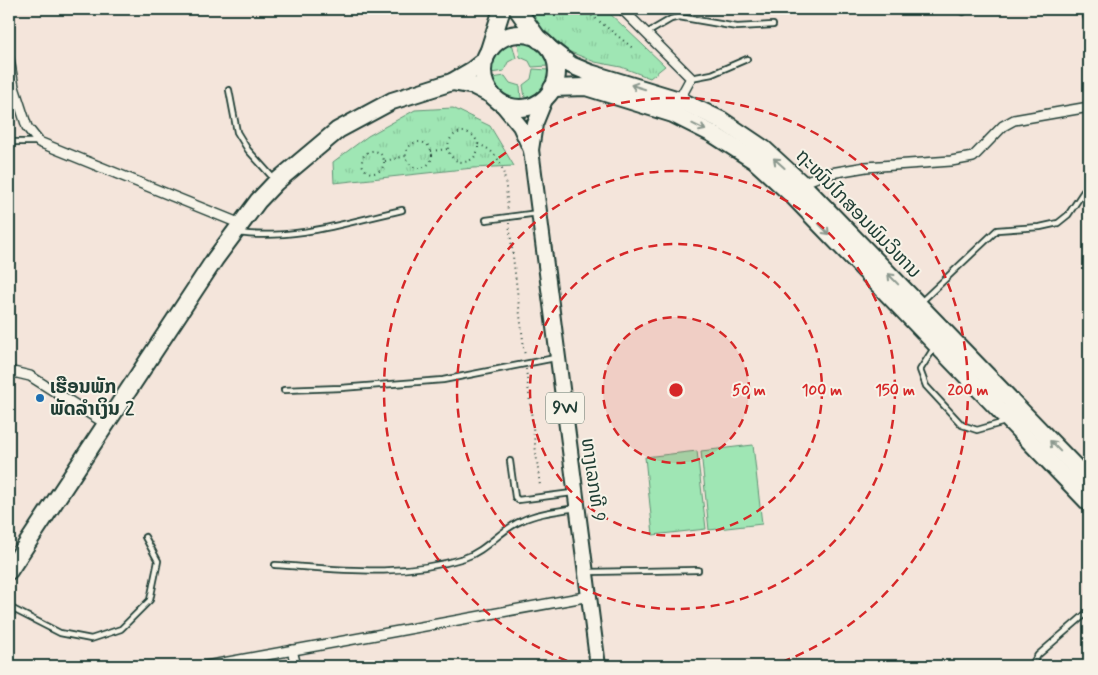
<svg xmlns="http://www.w3.org/2000/svg" width="1098" height="675" font-family="Mynerve,'Noto Sans Lao',sans-serif">
<defs>
<pattern id="park-tufts" width="24" height="20" patternUnits="userSpaceOnUse" patternTransform="scale(1.25)"><rect width="24" height="20" fill="#9fe6b4"/><path d="M3 7l-1-3M5 7V3M7 7l1-3M15 17l-1-3M17 17v-4M19 17l1-3" fill="none" stroke="#88c69b"/></pattern>
</defs>
<rect width="100%" height="100%" fill="#f4e5db"/>
<filter id="ink" filterUnits="userSpaceOnUse"><feTurbulence type="fractalNoise" baseFrequency=".02" numOctaves="2"/><feDisplacementMap in="SourceGraphic" scale="10" xChannelSelector="R" yChannelSelector="G"/><feConvolveMatrix kernelMatrix="1 2 1 2 8 2 1 2 1" color-interpolation-filters="sRGB"/></filter>
<g filter="url(#ink)">
<!-- grass -->
<g fill="#9fe6b4" stroke="#5f9274">
<path d="M518,42C534,41 543,52 548,66L532,67L529,61L520,57Z"/>
<path d="M512,43L516,58L508,62L504,71L491,73C491,58 498,49 512,43Z"/>
<path d="M533,69L548,70C547,84 539,95 525,98L523,85L531,79Z"/>
<path d="M505,76L510,83L520,86L521,99C507,98 496,92 492,78Z"/>
<polygon points="753,445 762,524 709,530 701,451"/>
<polygon points="697,451 706,529 653,535 645,457"/>
</g>
<!-- park -->
<g fill="url(#park-tufts)" stroke="#5f9274">
<polygon points="530,9 605,9 665,66 650,78 621,67 595,62 568,51 537,24"/>
<polygon points="453,108 490,126 514,166 473,168 334,183 333,162 368,136 415,110"/>
</g>
<g fill="none" stroke-linecap="round" stroke-linejoin="round">
<!-- lane casing -->
<g stroke="#1f3d34" stroke-width="8">
<g id="lane">
<polyline points="647,33 671,19 679,17 737,27 773,25"/>
<polyline points="691,78 712,74 747,59"/>
<polyline points="229,90 237,132 248,150 274,179"/>
<polyline points="9,142 38,142"/>
<polyline points="486,220 538,213"/>
<path d="M238,233C294,241 348,222 402,210"/>
<polyline points="921,302 997,230 1040,227 1058,223 1068,215 1086,188"/>
<polyline points="934,348 920,370 926,386 962,425 977,430 1005,422"/>
<polyline points="284,390 341,388 443,380 555,358"/>
<polyline points="510,461 515,497 518,500 572,493"/>
<path d="M275,565C338,569 402,578 464,558C486,551 500,530 521,521C537,513 558,511 576,508"/>
<polyline points="587,572 698,570"/>
<polyline points="9,607 60,633 91,639 121,629 150,600 158,561 145,537"/>
<polyline points="1031,666 1038,655 1089,611"/>
</g>
</g>
<!-- street casing -->
<g stroke="#1f3d34" stroke-width="12">
<g id="street">
<polyline points="622,9 691,78 679,100"/>
<polyline points="961,9 963,10"/>
<polyline points="1086,9 1089,19"/>
<polyline points="9,59 14,87 27,127 39,142 241,224"/>
<polyline points="799,184 825,174 866,167 951,161 973,157 1003,126 1014,120 1089,107"/>
<polyline points="9,371 30,376 106,424"/>
<polyline points="292,650 296,666"/>
<polyline points="206,666 590,596"/>
</g>
</g>
<!-- primary casing -->
<g stroke="#1f3d34" stroke-width="18">
<g id="primary">
<polyline points="501,103 520,126 531,150 598,666"/>
<polyline points="531,150 535,124 546,97"/>
</g>
</g>
<!-- highway casing -->
<g stroke="#1f3d34" stroke-width="20">
<g id="highway">
<polyline points="517,9 539,40"/>
<circle cx="520" cy="71" r="37"/>
<polyline points="549,48 571,65 590,73 679,100 721,120 764,149 800,182 1089,481"/>
<polyline points="489,50 502,9"/>
<polyline points="452,82 474,86 492,95"/>
<polyline points="552,88 586,87 673,114 713,134 755,161 790,193 1089,503"/>
<polyline points="9,571 215,259 258,201 276,182 338,130 392,101 452,82 471,71 485,60"/>
</g>
</g>
<!-- path -->
<g stroke="#1f3d34" stroke-width="2" stroke-dasharray="1 4" stroke-linecap="butt">
<polyline points="561,9 565,12 574,14 583,9"/>
<polyline points="584,9 634,49"/>
<circle cx="463" cy="147" r="15"/>
<circle cx="419" cy="155" r="13"/>
<path d="M478,144C508,155 505,184 508,211"/>
<circle cx="373" cy="162" r="11"/>
<polyline points="431,151 448,149"/>
<polyline points="385,161 406,156"/>
<polyline points="509,223 525,357"/>
<polyline points="526,369 540,486"/>
</g>
<!-- lane -->
<use href="#lane" stroke="#f7f3e8" stroke-width="4.5"/>
<!-- street -->
<use href="#street" stroke="#f7f3e8" stroke-width="9"/>
<!-- primary -->
<use href="#primary" stroke="#f7f3e8" stroke-width="14"/>
<!-- highway -->
<use href="#highway" stroke="#f7f3e8" stroke-width="16"/>
</g>
<!-- one-way arrows -->
<defs><path id="oneway-shaft" d="M-6 0H5M1.5-3L5.5 0L1.5 3" fill="none" stroke-width="1.6" stroke-linecap="round" stroke-linejoin="round" transform="scale(1.25)"/></defs>
<g stroke="#8b988e">
<use href="#oneway-shaft" transform="translate(638 87) rotate(-163)"/>
<use href="#oneway-shaft" transform="translate(699 127) rotate(26)"/>
<use href="#oneway-shaft" transform="translate(779 163) rotate(-138)"/>
<use href="#oneway-shaft" transform="translate(824 229) rotate(46)"/>
<use href="#oneway-shaft" transform="translate(893 279) rotate(-134)"/>
<use href="#oneway-shaft" transform="translate(1055 446) rotate(-134)"/>
</g>
</g>
<!-- distance rings -->
<circle cx="676" cy="390" r="73" fill="#d62828" fill-opacity=".12"/>
<g fill="none" stroke="#d62828" stroke-width="2.5" stroke-dasharray="9 6">
<circle cx="676" cy="390" r="73"/>
<circle cx="676" cy="390" r="146"/>
<circle cx="676" cy="390" r="219"/>
<path d="M581 666A292 292 0 1 1 771 666"/>
</g>
<!-- markers -->
<circle fill="#1f6fb2" stroke="#f7f3e8" stroke-width="2" cx="40" cy="398" r="5"/>
<g text-anchor="middle" dominant-baseline="central" stroke-width="4" stroke-linejoin="round" paint-order="stroke">
<!-- shield labels -->
<rect fill="#f7f3e8" stroke="#60746a" stroke-width="1" x="546" y="392.5" width="38" height="31" rx="4"/>
<g font-size="18" font-weight="bold" fill="#1f3d34">
<text x="565" y="408">9W</text>
</g>
<!-- street labels -->
<g font-size="19" fill="#1f3d34" stroke="#f7f3e8">
<text transform="translate(858 214) rotate(46)">ຖະໜົນໄກສອນພົມວິຫານ</text>
<text transform="translate(593 480) rotate(82)">ທາງເລກທີ 9</text>
</g>
<!-- poi labels -->
<g font-size="19" font-weight="bold" fill="#1f3d34" stroke="#f7f3e8" text-anchor="start">
<text x="50" y="387">ເຮືອນພັກ<tspan x="50" dy="22">ພັດລຳເງິນ 2</tspan></text>
</g>
</g>
<circle cx="676" cy="390" r="8" fill="#d62828" stroke="#f7f3e8" stroke-width="2.5"/>
<g font-size="15" text-anchor="middle" font-weight="bold" fill="#d62828" stroke="#f7f3e8" stroke-width="4" stroke-linejoin="round" paint-order="stroke">
<text x="749" y="395">50 m</text>
<text x="822" y="395">100 m</text>
<text x="895" y="395">150 m</text>
<text x="968" y="395">200 m</text>
</g>
<!-- margin -->
<rect width="1098" height="675" fill="none" stroke="#f7f3e8" stroke-width="30"/>
<rect x="15" y="15" width="1068" height="645" fill="none" stroke="#1f3d34" stroke-width="2" filter="url(#ink)"/>
</svg>
